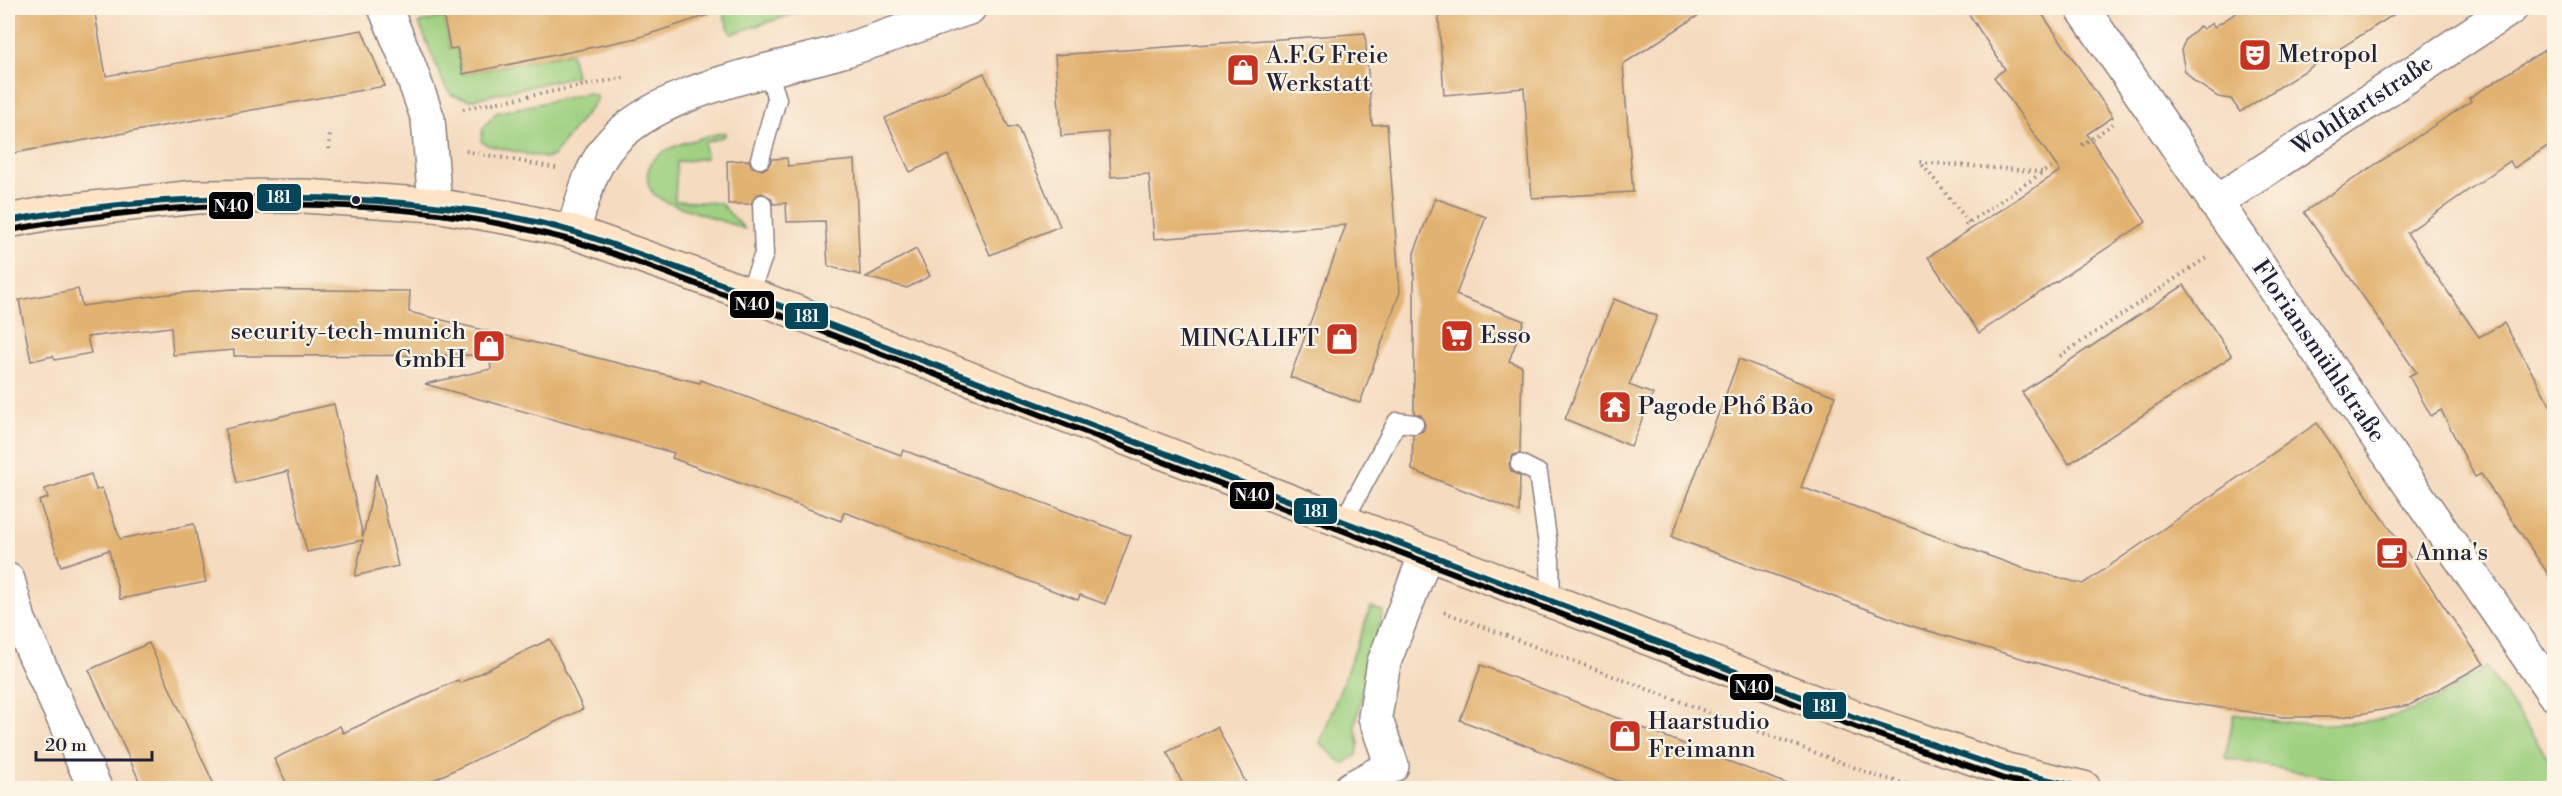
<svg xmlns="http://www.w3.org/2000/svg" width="2562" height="796" font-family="'Libre Bodoni',serif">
<rect width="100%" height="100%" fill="#fcf5e5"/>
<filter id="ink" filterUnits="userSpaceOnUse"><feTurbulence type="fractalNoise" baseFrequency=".0167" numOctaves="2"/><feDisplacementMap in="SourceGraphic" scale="12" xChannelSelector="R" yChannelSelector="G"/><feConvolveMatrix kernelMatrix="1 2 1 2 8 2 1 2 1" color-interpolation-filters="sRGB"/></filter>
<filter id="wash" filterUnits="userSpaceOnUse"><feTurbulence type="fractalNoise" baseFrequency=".008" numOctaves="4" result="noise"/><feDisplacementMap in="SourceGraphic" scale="24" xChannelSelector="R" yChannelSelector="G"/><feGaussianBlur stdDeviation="1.35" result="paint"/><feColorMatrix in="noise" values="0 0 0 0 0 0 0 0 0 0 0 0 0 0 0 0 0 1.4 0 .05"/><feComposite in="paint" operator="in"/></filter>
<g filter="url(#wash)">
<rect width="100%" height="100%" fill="#f5dcc0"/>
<!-- green -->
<g fill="#9fd181" stroke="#607a5e" stroke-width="1.5">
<polygon points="729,8 812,8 731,34 722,10"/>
<polygon points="444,17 450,49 457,48 463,74 571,53 576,76 470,100 452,95 445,86 419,23"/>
<polygon points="588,93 595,95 597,98 595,102 553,156 545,158 487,145 481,141 483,128 496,113"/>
<path d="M725,132V136L704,143L706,158L677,162L675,201L720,203L745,229L666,202C657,197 649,192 648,182C641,146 701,139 725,132Z"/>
<polygon points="1371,607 1383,611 1355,725 1359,742 1357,755 1343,764 1320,743"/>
<path d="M2486,667L2553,765V788H2412L2356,783L2225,758L2234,714C2289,726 2362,730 2415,709C2440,700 2464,680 2486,667Z"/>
</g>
<g id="blocks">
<!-- building -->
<g fill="#e2b26f">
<polygon points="8,8 94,8 106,76 362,30 385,86 8,154"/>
<polygon points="471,8 710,8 711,14 637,38 463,74 457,48 450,49 443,14"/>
<polygon points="1438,8 1710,8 1623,64 1633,192 1532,198 1524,88 1444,95"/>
<polygon points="1965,8 2038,8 2113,117 2087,134 2146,222 1979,333 1928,257 2060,171 1994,77 2005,69"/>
<polygon points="2244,8 2404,8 2240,112 2231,99 2218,97 2194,81 2185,71 2181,50 2186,39 2200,26 2203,29 2212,23 2214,27"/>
<polygon points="1365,33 1372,125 1387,124 1400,292 1360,403 1290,377 1346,225 1154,239 1149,174 1111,177 1108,132 1061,136 1055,55"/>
<polygon points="2554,44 2554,142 2514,168 2510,161 2407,233 2479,337 2504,323 2554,412 2554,583 2481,474 2475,477 2441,410 2431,416 2409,376 2416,372 2304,212 2471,101 2469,98"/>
<polygon points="984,73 1009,128 1017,126 1060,226 990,255 948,155 910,172 885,118"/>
<polygon points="787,158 788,166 855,160 860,275 828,266 825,221 787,222 786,203 773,204 771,198 762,193 756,195 751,204 728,204 727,161 749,160 752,167 762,170 768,167 772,159"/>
<polygon points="1435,198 1486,217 1456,295 1524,321 1509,361 1522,366 1520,453 1513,455 1509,464 1511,471 1520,477 1519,512 1412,470 1413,435 1423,431 1425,425 1421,415 1414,413 1414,253"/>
<polygon points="916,249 930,276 907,288 866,277"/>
<polygon points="2184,285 2232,356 2069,464 2022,392"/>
<polygon points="78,289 82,306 168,294 234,289 410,291 409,312 700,383 701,380 901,455 903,450 1131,536 1105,604 1080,595 1078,600 844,512 841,521 672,458 674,453 425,384 491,369 489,355 234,356 234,350 173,355 171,327 87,337 91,353 55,360 53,356 31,361 19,300"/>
<polygon points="1614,299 1657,316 1629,385 1653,394 1631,446 1565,419"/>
<polygon points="1739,359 1835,396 1801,487 2022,568 2083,584 2317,423 2484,664 2410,705 2342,717 2283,717 2160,699 1915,627 1672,537"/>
<polygon points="334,404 363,537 376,474 398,566 355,576 363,540 307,552 288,471 237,483 225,429"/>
<polygon points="91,474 96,490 102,488 120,539 194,524 206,582 120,599 109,550 61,566 39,501 48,498 45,489"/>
<polygon points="550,639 583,709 414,789 290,789 274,759 340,726 343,733 458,680 460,683"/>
<polygon points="149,643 199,752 216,789 143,789 89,670"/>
<polygon points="1481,665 1792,786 1791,789 1639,789 1460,720"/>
<polygon points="1217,727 1249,789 1185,789 1167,752"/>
</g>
</g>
</g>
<g filter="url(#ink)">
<use href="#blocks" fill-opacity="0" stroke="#8c7f7e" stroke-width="1.5"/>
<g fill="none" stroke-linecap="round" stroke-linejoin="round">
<!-- service casing -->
<g stroke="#8c7f7e" stroke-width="21">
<g id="service">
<polyline points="760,159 777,99 768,71"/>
<polyline points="749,294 764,254 762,204"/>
<polyline points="1520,464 1538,473 1550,560 1551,601"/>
<polyline points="1343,522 1397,422 1414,424"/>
</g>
</g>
<!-- minor casing -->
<g stroke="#8c7f7e" stroke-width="36">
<g id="minor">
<polyline points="385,8 408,63 428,119 435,205"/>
<path id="s1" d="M2082,8L2554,694"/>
<path id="s2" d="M2215,203L2511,8"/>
<path d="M573,232C582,203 588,173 607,148C654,89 769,72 839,52C883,39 926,22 969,8"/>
<polyline points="8,580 19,620 95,788"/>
<polyline points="1351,788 1392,766 1375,717 1384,662 1426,554"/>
</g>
</g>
<!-- secondary casing -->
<g stroke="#8c7f7e" stroke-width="36">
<polyline id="secondary" points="8,221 56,212 196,197 304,196 435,205 516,219 573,232 749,294 1859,719 2007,770 2084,788"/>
</g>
<!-- path -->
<g stroke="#8c7f7e" stroke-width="4" stroke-dasharray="1.5 4.5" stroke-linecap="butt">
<polyline points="463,109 627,77"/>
<polyline points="2082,145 2116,122"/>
<polyline points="329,149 330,131"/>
<polyline points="466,151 556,168"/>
<polyline points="1969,222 1920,162 2043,172"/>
<polyline points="1965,225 2055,164"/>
<polyline points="2060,356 2209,256"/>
<polyline points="1444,612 1874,775 1920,788"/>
</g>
<!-- service -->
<use href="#service" stroke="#fff" stroke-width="18"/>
<!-- minor -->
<use href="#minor" stroke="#fff" stroke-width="33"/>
<!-- secondary -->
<use href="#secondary" stroke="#fee4c5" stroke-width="33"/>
<!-- bus-1 casing -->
<g stroke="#fcf5e5" stroke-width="10">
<path id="bus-1" d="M8,221C131,198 253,193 378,201C443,206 511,213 574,232C633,250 691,274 749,294L1859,719L2007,770L2084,788"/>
</g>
<!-- bus-2 casing -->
<g stroke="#fcf5e5" stroke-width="10">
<path id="bus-2" d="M10,230C186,197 396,192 570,240C629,257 688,282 746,302L1856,727L2004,779L2047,788"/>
</g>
<!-- bus-1 -->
<use href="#bus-1" stroke="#00465a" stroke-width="6"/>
<!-- bus-2 -->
<use href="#bus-2" stroke="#000" stroke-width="6"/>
</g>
</g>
<!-- icons -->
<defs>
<g id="theatre-square" transform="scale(1.725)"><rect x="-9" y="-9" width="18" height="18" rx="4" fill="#c8321e" stroke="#fcf5e5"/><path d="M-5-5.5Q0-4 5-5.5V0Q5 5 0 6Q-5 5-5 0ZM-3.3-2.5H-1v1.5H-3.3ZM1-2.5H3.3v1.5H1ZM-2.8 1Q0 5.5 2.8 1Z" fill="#fff"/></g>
<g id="shop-square" transform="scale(1.725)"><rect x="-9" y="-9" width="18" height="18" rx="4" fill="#c8321e" stroke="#fcf5e5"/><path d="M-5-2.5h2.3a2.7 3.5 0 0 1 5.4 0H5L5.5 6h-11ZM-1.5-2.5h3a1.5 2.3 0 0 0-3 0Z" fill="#fff"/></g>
<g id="supermarket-square" transform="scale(1.725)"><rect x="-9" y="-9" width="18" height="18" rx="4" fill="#c8321e" stroke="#fcf5e5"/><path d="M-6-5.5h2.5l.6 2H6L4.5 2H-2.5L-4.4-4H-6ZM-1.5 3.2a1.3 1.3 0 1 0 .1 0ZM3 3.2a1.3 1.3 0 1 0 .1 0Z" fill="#fff"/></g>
<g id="temple-square" transform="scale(1.725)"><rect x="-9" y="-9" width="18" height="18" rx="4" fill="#c8321e" stroke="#fcf5e5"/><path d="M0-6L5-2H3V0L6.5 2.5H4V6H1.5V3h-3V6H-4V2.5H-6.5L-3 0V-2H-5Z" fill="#fff"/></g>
<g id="cafe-square" transform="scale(1.725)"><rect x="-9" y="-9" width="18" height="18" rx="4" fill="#c8321e" stroke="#fcf5e5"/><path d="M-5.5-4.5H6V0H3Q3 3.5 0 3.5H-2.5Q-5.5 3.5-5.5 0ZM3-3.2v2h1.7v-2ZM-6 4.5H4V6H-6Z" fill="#fff"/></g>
</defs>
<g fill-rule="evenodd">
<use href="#theatre-square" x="2255" y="55"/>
<use href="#shop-square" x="1243" y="70"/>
<use href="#supermarket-square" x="1457" y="336"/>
<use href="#shop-square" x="1342" y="339"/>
<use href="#shop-square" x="489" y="346"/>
<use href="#temple-square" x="1615" y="407"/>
<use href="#cafe-square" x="2392" y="553"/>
<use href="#shop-square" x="1625" y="736"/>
</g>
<!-- markers -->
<circle fill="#22223b" stroke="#fcf5e5" stroke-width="2" cx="356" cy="200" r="5"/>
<g text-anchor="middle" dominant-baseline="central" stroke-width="4.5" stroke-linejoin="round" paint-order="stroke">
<!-- poi labels -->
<g font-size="24" fill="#22223b" stroke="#fcf5e5" text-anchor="start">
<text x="2278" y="55">Metropol</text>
<text x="1266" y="56">A.F.G Freie<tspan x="1266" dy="28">Werkstatt</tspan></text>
<text x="466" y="332" text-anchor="end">security-tech-munich<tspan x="466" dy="28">GmbH</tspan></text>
<text x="1480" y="336">Esso</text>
<text x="1319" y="339" text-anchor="end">MINGALIFT</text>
<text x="1638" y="407">Pagode Phổ Bảo</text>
<text x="2415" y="553">Anna's</text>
<text x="1648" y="722">Haarstudio<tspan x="1648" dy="28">Freimann</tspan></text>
</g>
<!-- street labels -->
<g font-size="24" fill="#22223b" stroke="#fcf5e5">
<text stroke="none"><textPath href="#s2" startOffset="177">Wohlfartstraße</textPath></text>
<text stroke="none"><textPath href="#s1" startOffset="417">Floriansmühlstraße</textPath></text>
</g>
</g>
<g stroke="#fcf5e5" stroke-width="2">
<rect x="256" y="183" width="46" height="29" rx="6" fill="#00465a"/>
<rect x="208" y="191" width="46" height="29" rx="6" fill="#000"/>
<rect x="729" y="290" width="46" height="29" rx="6" fill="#000"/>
<rect x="784" y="302" width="45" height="28" rx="6" fill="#00465a"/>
<rect x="1229" y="481" width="46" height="29" rx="6" fill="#000"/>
<rect x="1293" y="497" width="45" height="28" rx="6" fill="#00465a"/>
<rect x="1729" y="673" width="45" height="28" rx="6" fill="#000"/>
<rect x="1802" y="691" width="45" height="29" rx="6" fill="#00465a"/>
</g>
<g font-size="16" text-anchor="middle" font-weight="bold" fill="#fff">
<text x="279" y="203">181</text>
<text x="231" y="212">N40</text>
<text x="752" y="310">N40</text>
<text x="807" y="322">181</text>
<text x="1252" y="501">N40</text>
<text x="1316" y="517">181</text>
<text x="1752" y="693">N40</text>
<text x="1825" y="712">181</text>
</g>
<!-- margin -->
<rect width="2562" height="796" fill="none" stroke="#fcf5e5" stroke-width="30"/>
<!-- scale -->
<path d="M36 751v9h116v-9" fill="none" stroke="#22223b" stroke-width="3"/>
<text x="45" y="751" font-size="18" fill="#22223b" stroke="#fcf5e5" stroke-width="4.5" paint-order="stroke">20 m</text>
</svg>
